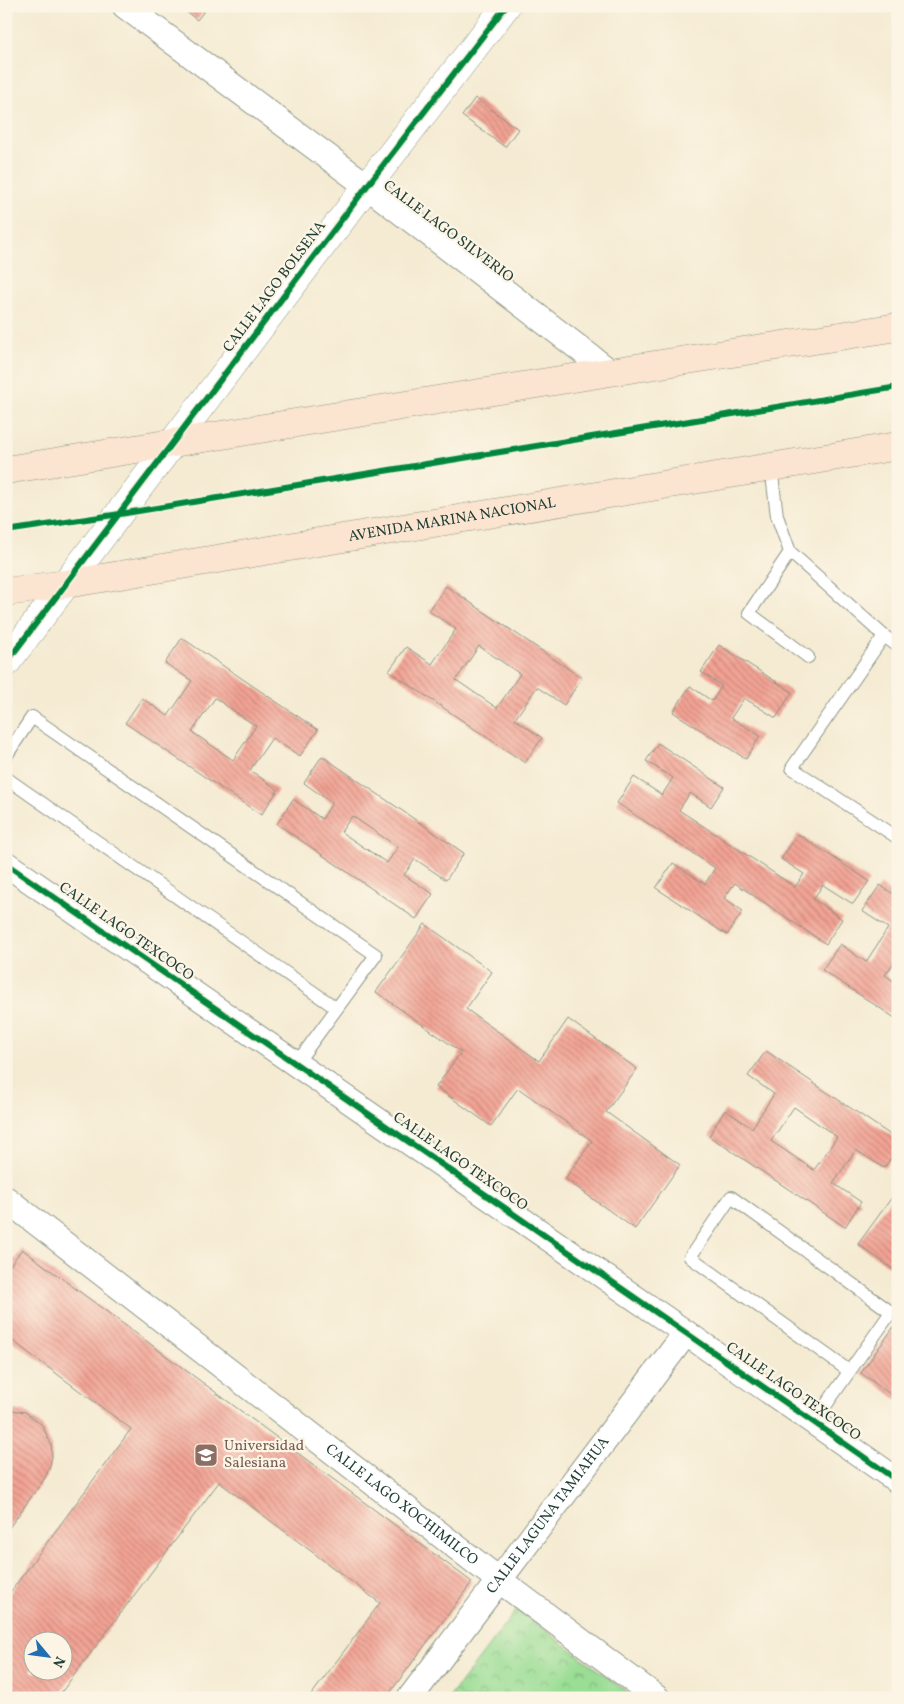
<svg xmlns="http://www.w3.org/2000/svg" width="904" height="1704" font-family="Vollkorn,serif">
<defs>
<pattern id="park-crowns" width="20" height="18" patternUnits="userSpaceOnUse" patternTransform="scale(1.25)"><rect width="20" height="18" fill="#9add94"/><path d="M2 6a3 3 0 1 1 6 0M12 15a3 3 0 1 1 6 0" fill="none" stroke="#7db47a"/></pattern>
<pattern id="building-back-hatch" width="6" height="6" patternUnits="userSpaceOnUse" patternTransform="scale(1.25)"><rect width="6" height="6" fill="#f3a394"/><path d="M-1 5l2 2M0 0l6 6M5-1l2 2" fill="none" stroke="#c4867a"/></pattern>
</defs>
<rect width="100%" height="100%" fill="#fcf5e5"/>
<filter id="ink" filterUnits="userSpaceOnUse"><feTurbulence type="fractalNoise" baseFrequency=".02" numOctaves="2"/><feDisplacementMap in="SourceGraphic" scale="10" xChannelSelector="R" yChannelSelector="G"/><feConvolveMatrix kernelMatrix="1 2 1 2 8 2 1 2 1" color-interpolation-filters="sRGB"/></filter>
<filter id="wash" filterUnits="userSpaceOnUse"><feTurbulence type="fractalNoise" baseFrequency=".0096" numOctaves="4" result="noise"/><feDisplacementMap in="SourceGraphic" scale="20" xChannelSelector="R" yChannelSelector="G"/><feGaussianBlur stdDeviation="1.12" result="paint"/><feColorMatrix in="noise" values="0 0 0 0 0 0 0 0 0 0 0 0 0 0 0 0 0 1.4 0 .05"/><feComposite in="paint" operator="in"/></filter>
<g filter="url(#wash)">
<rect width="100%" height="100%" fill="#f5ebd3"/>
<!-- park -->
<polygon fill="url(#park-crowns)" stroke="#5c8d64" points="517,1609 635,1698 449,1698"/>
<g id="blocks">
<!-- building -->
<g fill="url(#building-back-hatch)" fill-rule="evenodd">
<polygon points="179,6 208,6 197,20"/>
<polygon points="475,98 518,129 505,147 462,116"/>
<path d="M446,586L582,678L564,705L537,687L515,719L542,738L525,763L389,671L406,647L432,664L456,629L429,611ZM479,646L520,674L497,708L456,680Z"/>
<path d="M182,638L318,730L300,756L272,738L250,770L278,790L261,815L125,723L142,698L168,716L192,681L165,663ZM215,698L256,726L233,760L192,732Z"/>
<polygon points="719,645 792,692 776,718 744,698 731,718 760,736 746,759 673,712 690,686 712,701 722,686 701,672"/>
<polygon points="658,743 724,787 711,807 690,793 679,810 795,887 804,874 781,859 798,834 869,881 853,904 823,885 813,899 842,919 826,944 735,883 724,898 743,911 727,935 656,888 673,863 705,884 715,868 617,803 634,777 662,795 673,778 646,761"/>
<path d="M322,756L464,853L446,880L415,859L404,875L433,894L416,919L277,824L293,799L322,819L332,803L304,783ZM352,816L398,847L387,863L341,832Z"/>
<polygon points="880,885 898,897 898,957 885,975 898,984 898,1020 822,970 840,944 866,962 888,928 862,911"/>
<polygon points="425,924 492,972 466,1009 539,1061 568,1019 637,1069 606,1112 680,1165 635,1229 565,1179 592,1141 518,1088 491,1126 436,1087 461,1052 376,992"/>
<path d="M766,1051L898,1140V1148L884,1168L856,1150L833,1183L861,1202L845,1227L709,1136L725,1110L752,1128L774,1094L748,1076ZM794,1107L837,1137L814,1170L771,1141Z"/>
<polygon points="898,1189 898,1273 858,1244"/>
<path d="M22,1249L472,1582L386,1698H309L380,1603L219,1482L57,1698H6V1598L131,1429L6,1336V1271ZM32,1642H62V1672H32Z"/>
<polygon points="898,1321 898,1400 861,1373"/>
<polygon points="6,1409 25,1412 42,1425 51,1444 52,1457 49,1469 45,1478 6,1532"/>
</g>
</g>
</g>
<g filter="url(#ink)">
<use href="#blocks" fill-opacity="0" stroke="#8a9484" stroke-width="1"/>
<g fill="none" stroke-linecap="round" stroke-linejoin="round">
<!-- service casing -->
<g stroke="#8a9484" stroke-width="14">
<g id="service">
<polyline points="771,467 777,516 790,552 884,636 898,646"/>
<polyline points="790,552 749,613 808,657"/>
<polyline points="884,636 792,768 898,838"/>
<polyline points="6,756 32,717 376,955 296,1064"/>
<polyline points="6,778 336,1008"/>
<polyline points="814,1422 891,1312 731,1197 690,1257 849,1371"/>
</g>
</g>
<!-- minor casing -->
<g stroke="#8a9484" stroke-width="27">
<g id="minor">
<polyline points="125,6 367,186 610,372"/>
<polyline points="6,864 686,1333 898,1481"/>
<path id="s1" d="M6,1199L499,1580L657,1698"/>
<path id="s2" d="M410,1698L686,1333"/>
</g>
</g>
<!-- tertiary casing -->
<g stroke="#8a9484" stroke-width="29">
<polyline id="tertiary" points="6,663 367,186 506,6"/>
</g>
<!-- secondary casing -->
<g stroke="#8a9484" stroke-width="29">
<g id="secondary">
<polyline points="6,470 610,372 898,327"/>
<path id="s3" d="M6,592L66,584L898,446"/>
</g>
</g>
<!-- service -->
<use href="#service" stroke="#fff" stroke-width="12"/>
<!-- minor -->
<use href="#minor" stroke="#fff" stroke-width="25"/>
<!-- tertiary -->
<use href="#tertiary" stroke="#fff" stroke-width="28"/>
<!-- secondary -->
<use href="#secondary" stroke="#fce5d0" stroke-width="28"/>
<!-- cycleway casing -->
<g stroke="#fcf5e5" stroke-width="9">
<g id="cycleway">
<polyline points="6,531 120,514 898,387"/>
<polyline points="6,663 367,186 506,6"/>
<polyline points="6,864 686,1333 898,1481"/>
</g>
</g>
<!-- cycleway -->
<use href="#cycleway" stroke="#00873e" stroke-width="6"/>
</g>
</g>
<!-- icons -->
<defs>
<g id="university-square" transform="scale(1.25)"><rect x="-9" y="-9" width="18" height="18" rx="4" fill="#8d6e63" stroke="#fcf5e5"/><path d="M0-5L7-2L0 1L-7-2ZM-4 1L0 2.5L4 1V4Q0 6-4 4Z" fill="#fff"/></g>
</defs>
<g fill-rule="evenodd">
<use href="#university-square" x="206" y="1455"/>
</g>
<g text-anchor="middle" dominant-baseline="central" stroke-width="4.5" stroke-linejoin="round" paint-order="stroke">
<!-- street labels -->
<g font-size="15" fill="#1f3d34" stroke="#fcf5e5">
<text transform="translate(448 232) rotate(37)">CALLE LAGO SILVERIO</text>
<text transform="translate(275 287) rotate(-53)">CALLE LAGO BOLSENA</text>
<text stroke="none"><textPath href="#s3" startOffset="452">AVENIDA MARINA NACIONAL</textPath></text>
<text transform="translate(126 932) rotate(35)">CALLE LAGO TEXCOCO</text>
<text transform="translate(460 1162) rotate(35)">CALLE LAGO TEXCOCO</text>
<text transform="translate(793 1392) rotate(35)">CALLE LAGO TEXCOCO</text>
<text stroke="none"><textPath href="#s1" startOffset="500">CALLE LAGO XOCHIMILCO</textPath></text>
<text stroke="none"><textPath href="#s2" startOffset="229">CALLE LAGUNA TAMIAHUA</textPath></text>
</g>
<!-- education labels -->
<g font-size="15" fill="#785e54" stroke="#fcf5e5" text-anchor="start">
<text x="224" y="1446">Universidad<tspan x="224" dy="17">Salesiana</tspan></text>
</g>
</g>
<!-- margin -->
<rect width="904" height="1704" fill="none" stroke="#fcf5e5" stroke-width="25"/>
<!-- north arrow -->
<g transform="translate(48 1656) rotate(119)"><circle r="24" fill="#fcf5e5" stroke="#a4ab9e"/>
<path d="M0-4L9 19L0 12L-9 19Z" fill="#1f6fb2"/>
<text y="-8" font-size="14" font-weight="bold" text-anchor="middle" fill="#1f3d34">N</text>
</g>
</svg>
